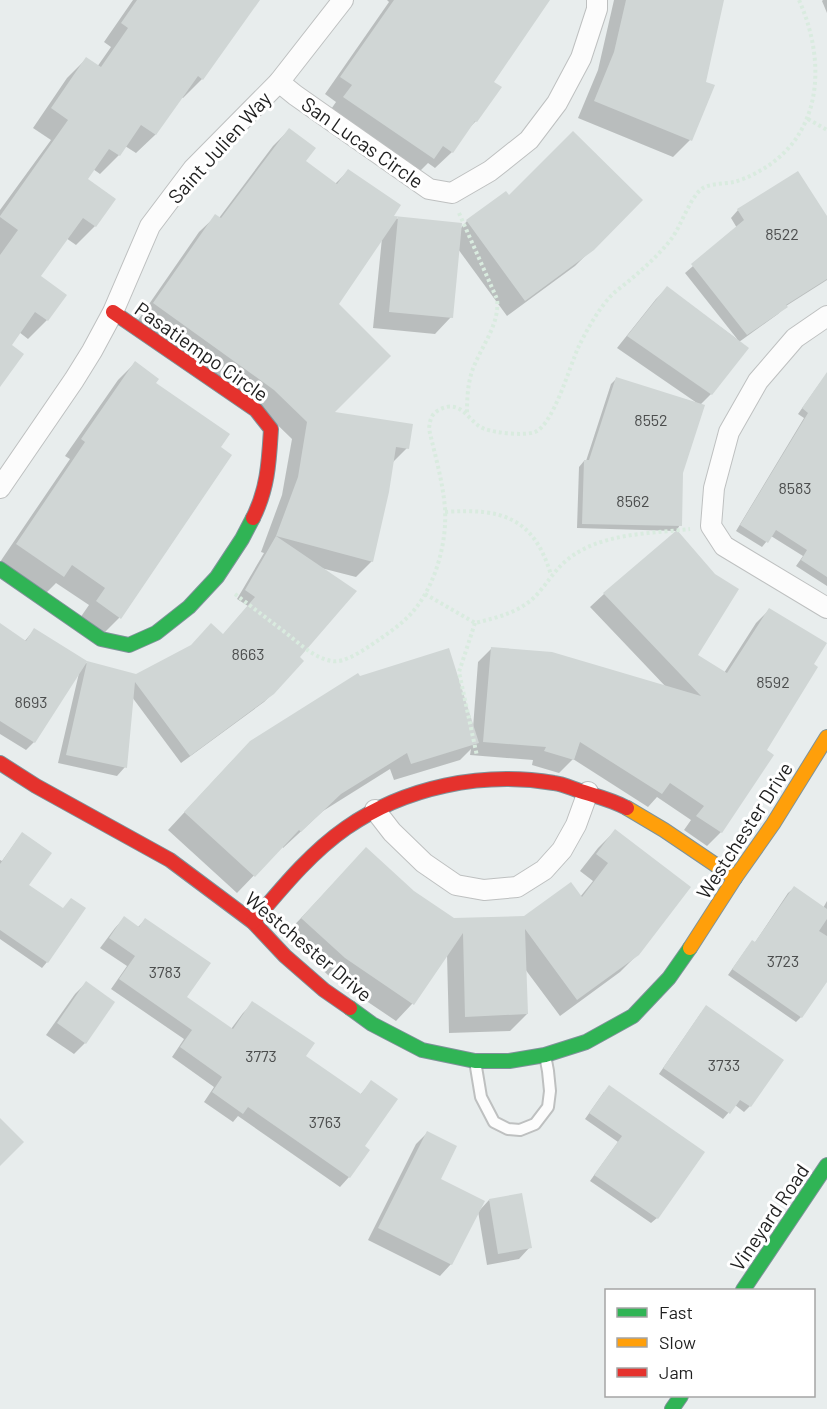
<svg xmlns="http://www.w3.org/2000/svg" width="827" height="1409" font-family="Barlow,sans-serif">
<rect width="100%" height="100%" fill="#e8eded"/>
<!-- shadow -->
<g fill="#0003">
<polygon points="133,0 255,0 202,79 183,98 181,97 155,135 136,153 125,146 119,155 100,174 93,169 86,180 95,226 76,245 66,238 38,276 47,320 28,339 19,332 9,345 0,383 0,210 51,140 33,128 67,78 86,59 97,67 111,47 104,42"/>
<polygon points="387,0 548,0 492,82 476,121 466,131 452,152 435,168 428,163 416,175 327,115 336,102 325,94 389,2"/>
<polygon points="614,0 708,0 690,140 673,157 578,118 598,70"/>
<polygon points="823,0 827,0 827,13 822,1"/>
<polygon points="289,130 304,161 335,184 348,171 391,218 460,224 460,229 467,221 509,198 641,200 575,266 507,316 458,249 451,317 435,334 373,328 382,238 337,304 332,413 407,448 392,463 372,561 356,577 321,568 298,657 273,693 264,702 181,763 132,697 125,767 117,776 58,763 79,673 34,742 26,750 0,734 0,625 24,642 34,630 86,663 136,675 222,636 248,606 237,599 264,553 261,552 282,495 292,439 258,406 138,320 199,232 216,216 219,218 273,146"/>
<polygon points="738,210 827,239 827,280 786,306 778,314 739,342 711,394 700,405 682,473 680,525 676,531 577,528 579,467 584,461 586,461 611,384 616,379 697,403 617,348 656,299 667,288 738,340 685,273 737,228 731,218"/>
<polygon points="135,363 154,384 119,618 103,634 80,618 89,605 56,583 46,593 0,562 70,459 65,456 118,380"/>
<polygon points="827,379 827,586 796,566 803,556 771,536 762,547 736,531 804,418 798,414 820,383"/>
<polygon points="677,532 696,656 724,673 756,623 769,610 765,751 721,832 707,846 684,830 691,820 657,797 648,807 573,759 559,773 532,765 533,760 470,755 471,749 460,760 394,780 390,769 323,811 283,848 282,846 237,893 168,830 233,760 473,728 478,662 492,648 667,688 590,607 604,594"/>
<polygon points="615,831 638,954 620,972 560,1016 525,969 527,1014 510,1031 449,1033 447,954 412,1004 396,1021 328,975 285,935 366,849 413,892 453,920 524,917 580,897 593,881 580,871 598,848"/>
<polygon points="17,840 27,885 63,910 84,909 47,962 42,968 0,939 0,860 2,861"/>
<polygon points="794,888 823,908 827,901 827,979 801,1017 796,1022 728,975 747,948 754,944 788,893"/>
<polygon points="124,918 137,928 145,920 185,997 231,1029 243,1013 253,1003 304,1056 360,1095 371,1082 363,1147 368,1150 349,1177 340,1187 238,1116 233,1122 204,1102 214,1087 172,1057 184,1039 111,989 127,966 100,948 115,928"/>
<polygon points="86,983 85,1043 74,1054 46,1035 75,994"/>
<polygon points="701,1013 782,1060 750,1106 744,1112 735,1105 723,1119 659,1074"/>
<polygon points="604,1092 657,1218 651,1223 590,1181 618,1142 585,1119"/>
<polygon points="427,1133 439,1179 479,1211 489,1200 530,1247 519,1259 487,1265 478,1211 451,1264 440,1276 368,1240 416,1144"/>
</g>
<!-- building -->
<g fill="#d0d6d5">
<polygon points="137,0 260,0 203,80 198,76 156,135 141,125 120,156 109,149 88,179 116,199 96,227 83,218 41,276 67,295 48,321 35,312 12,345 24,354 0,387 0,255 18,230 0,217 0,216 68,120 51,108 86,57 101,67 128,28 121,23"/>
<polygon points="394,0 550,0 494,82 502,87 477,122 475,121 453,153 443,146 434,159 343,97 352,85 340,77"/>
<polygon points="626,0 724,0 706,82 715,85 692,141 594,101 614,52"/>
<polygon points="289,128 316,148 306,161 337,184 348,169 401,205 394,216 462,223 453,318 389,312 398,217 339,304 391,356 335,412 413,424 409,449 396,447 389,492 373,562 276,536 298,477 307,422 274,390 153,303 215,214 221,218"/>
<polygon points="573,131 643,200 594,250 525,301 466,220 506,191 509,195"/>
<polygon points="798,171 827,216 827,279 786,305 788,307 747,335 691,264 744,220 737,209"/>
<polygon points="667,286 749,348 712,395 627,336"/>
<polygon points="135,361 159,379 156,383 230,434 221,447 232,455 121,619 96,601 105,588 72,565 64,577 16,544 85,442 81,439"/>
<polygon points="827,372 827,577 801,560 807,550 776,530 768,543 740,525 808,413 802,408"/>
<polygon points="616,377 705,405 683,473 682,526 582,524 584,460 589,460"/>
<polygon points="677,530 715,574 739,589 698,655 727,673 769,608 827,643 814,664 818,667 767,750 774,755 722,833 696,816 704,806 670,783 662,794 580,742 574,760 544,751 546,747 483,742 491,647 552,652 701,696 603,593"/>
<polygon points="276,536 357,591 300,657 304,661 274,694 190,756 135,682 127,768 66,755 87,662 35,743 0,721 0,623 26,641 34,628 87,661 136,674 191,645 211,623 223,634 255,597 245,590"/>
<polygon points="449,648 479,743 411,764 407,753 341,794 301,832 299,830 255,877 184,812 250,741 358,673 360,676"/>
<polygon points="615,829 691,887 639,955 577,1000 525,929 528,1014 465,1017 463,933 414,1005 345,958 301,918 366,847 414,891 454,918 524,916 571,882 582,897 608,863 596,854"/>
<polygon points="22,832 52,853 29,885 63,908 71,898 86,908 48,963 0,930 0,864"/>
<polygon points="794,886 827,909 827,919 819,931 827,936 827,982 802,1018 732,969 752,940 755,942"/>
<polygon points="124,916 139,927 145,918 211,963 187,997 233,1029 252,1001 315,1043 306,1056 361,1094 371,1080 398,1099 365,1146 370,1150 350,1178 248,1107 243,1114 212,1092 222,1077 180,1047 192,1030 119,979 135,956 109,938"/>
<polygon points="86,981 115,1002 86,1044 57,1023"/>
<polygon points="706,1005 784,1060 751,1107 740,1100 730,1114 663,1068"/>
<polygon points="609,1085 705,1152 658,1219 594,1175 622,1136 589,1113"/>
<polygon points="0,1118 24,1142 0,1166"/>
<polygon points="427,1131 457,1146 441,1179 485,1201 452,1265 378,1228"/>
<polygon points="522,1193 532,1248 498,1254 489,1199"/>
</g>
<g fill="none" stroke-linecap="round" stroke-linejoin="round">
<!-- lane casing -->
<g stroke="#bec0c0" stroke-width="14">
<polyline id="lane" points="475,1061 481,1097 494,1122 508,1129 520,1130 535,1124 548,1107 550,1091 548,1071 545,1055"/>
</g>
<!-- street casing -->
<g stroke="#bec0c0" stroke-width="22">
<g id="street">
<polyline points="279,82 295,95 429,189 452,193 490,171 529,140 557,103 581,58 597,9 597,0"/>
<polyline points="827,316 795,338 758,381 729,432 714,488 711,526 724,546 827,608"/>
<polyline points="0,488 74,380 92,351 113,312 150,226 193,169 279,82 343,0"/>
<polyline points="375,810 392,832 424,863 456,885 484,890 517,887 544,870 562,850 576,825 588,792"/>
</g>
</g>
<!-- fast casing -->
<g stroke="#7e9299" stroke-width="16">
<g id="fast">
<polyline points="0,569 101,639 129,645 156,633 189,607 217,577 242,539 253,518"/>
<polyline points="350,1008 372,1024 422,1050 475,1061 509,1061 545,1055 586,1042 633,1016 669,978 690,948"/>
<polyline points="743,1290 827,1165"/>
<polyline points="672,1409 681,1396"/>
</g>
</g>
<!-- slow casing -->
<g stroke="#7e9299" stroke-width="16">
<g id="slow">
<polyline points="627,808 664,830 735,878"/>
<polyline points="690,948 735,878 773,824 827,737"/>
</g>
</g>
<!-- jam casing -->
<g stroke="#7e9299" stroke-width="16">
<g id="jam">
<path d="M113,312L256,410L271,429C269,461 268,488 253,518"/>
<polyline points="0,763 36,786 170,860 253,922 285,956 324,990 350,1008"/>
<path d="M253,922C281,889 310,853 346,828C405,787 482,771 554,783C563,784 571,788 580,791C596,796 612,800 627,808"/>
</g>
</g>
<!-- path -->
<g stroke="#d9ebdf" stroke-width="4" stroke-dasharray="3 3" stroke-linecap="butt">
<polyline points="808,119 827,130"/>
<path d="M459,213L497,299C500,323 483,344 474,366C468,380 467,397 467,413"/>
<path d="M445,512C501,508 534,517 551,575"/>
<path d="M235,594C252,607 269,620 286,633C300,644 314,658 332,661C344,664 367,648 377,641C391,631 405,622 415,609C436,583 447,542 445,509C443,482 435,455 429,429C430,420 431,414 439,410C462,397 469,424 485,429C496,433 524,436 535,432C553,425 570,366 578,348C585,333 598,310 609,298C615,291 623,286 630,280C645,267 660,254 672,238C681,226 691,195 703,188C712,183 725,184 734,182C741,180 749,177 756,173C823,138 827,63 799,0"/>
<path d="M425,594L475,623C499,617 523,612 540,591C554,574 561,561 582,550C613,533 656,533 690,529"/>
<polyline points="475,623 459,672 477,756"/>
</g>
<!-- lane -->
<use href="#lane" stroke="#fcfcfc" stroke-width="10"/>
<!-- street -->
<use href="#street" stroke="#fcfcfc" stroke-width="20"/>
<!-- fast -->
<use href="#fast" stroke="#30b455" stroke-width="14"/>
<!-- slow -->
<use href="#slow" stroke="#ff9f0a" stroke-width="14"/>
<!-- jam -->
<use href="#jam" stroke="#e5322d" stroke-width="14"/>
</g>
<g text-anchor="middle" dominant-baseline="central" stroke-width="6" stroke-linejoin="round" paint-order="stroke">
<!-- number labels -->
<g font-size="16" fill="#4c4e4e">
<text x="782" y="233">8522</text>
<text x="651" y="419">8552</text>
<text x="795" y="487">8583</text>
<text x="633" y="500">8562</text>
<text x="248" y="653">8663</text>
<text x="773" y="681">8592</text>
<text x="31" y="701">8693</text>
<text x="783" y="960">3723</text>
<text x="165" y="971">3783</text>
<text x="261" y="1055">3773</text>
<text x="724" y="1064">3733</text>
<text x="325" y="1121">3763</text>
</g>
<!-- street labels -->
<g font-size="20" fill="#1f1f1f" stroke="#fff">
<text transform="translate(363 142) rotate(35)">San Lucas Circle</text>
<text transform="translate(219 147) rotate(-48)">Saint Julien Way</text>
<text transform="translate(202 351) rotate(35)">Pasatiempo Circle</text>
<text transform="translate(744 830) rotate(-57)">Westchester Drive</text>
<text transform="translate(309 946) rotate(40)">Westchester Drive</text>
<text transform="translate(769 1217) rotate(-56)">Vineyard Road</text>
</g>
</g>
<!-- legend -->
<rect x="605" y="1289" width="210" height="108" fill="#ffffff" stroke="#a5a5a5" stroke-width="1.5"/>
<rect x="617" y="1308" width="30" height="9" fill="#30b455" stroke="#a5a5a5" stroke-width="1.5"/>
<text x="659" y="1319" font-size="18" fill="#1f1f1f">Fast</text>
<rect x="617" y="1338" width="30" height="9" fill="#ff9f0a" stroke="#a5a5a5" stroke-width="1.5"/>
<text x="659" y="1349" font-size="18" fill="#1f1f1f">Slow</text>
<rect x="617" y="1368" width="30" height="9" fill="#e5322d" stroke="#a5a5a5" stroke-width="1.5"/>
<text x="659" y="1379" font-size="18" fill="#1f1f1f">Jam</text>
</svg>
